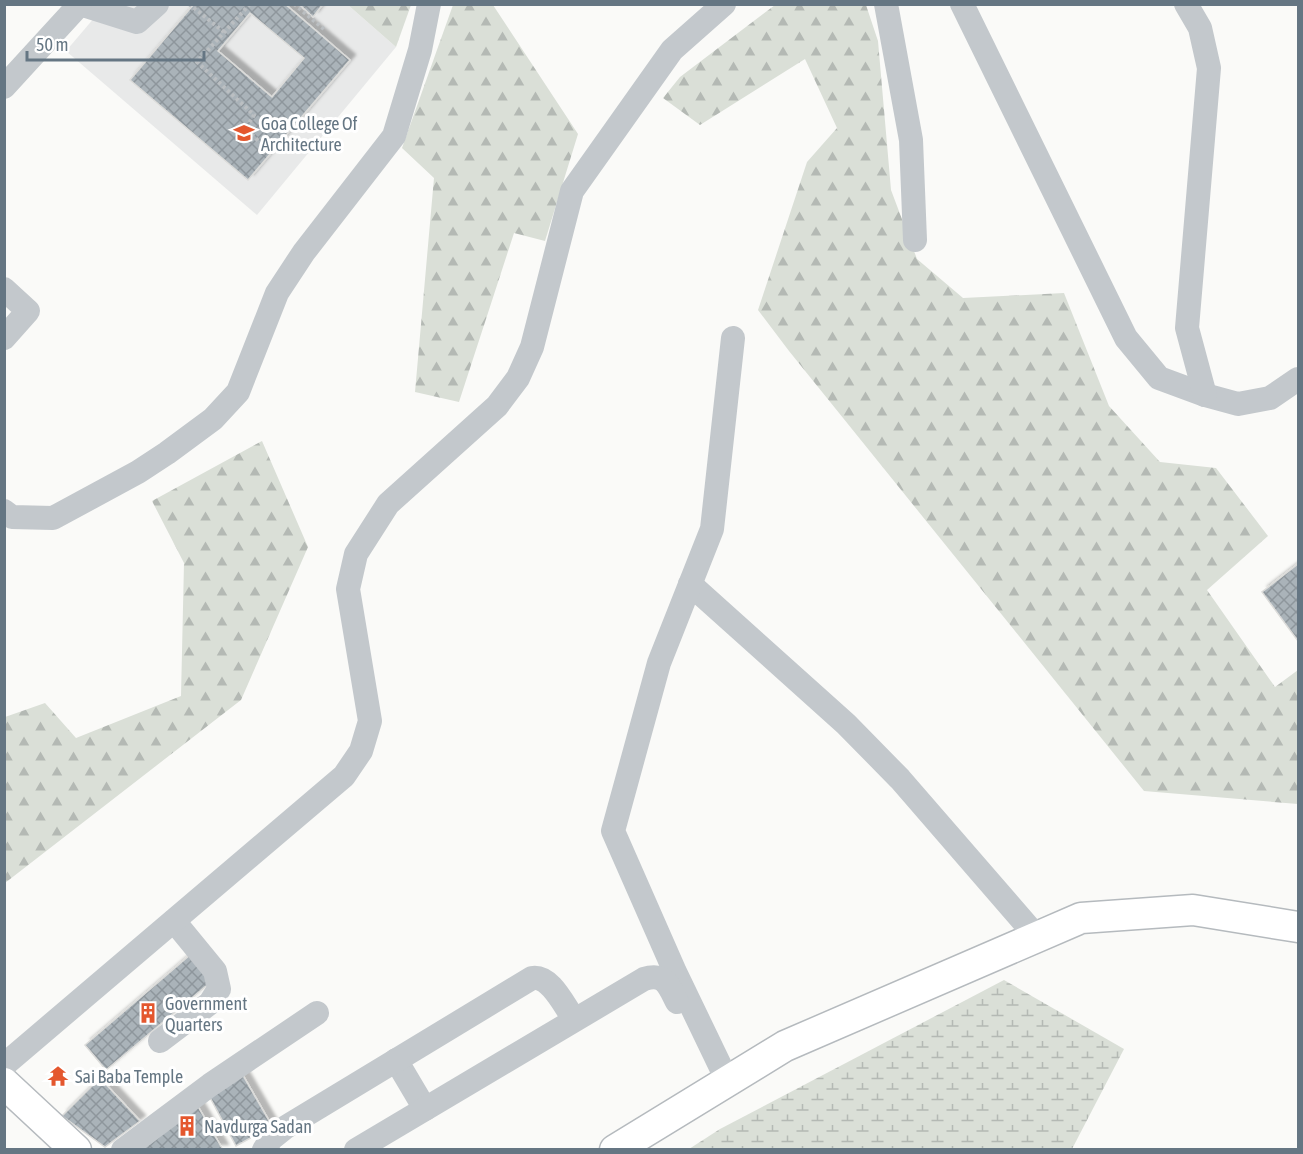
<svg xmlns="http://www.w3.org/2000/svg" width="1303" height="1154" font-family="'Asap Condensed',sans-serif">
<defs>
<pattern id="forest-firs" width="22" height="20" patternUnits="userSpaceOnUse" patternTransform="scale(1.5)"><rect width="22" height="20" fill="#dadfd7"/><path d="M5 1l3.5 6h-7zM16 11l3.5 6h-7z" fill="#b4b9b4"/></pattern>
<pattern id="wetland-marsh" width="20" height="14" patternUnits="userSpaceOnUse" patternTransform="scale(1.5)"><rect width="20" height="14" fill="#dadfd7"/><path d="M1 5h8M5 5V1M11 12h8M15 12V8" fill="none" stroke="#b4b9b4"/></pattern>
<pattern id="building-cross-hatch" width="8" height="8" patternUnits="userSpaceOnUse" patternTransform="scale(1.5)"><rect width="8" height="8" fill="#aab3b9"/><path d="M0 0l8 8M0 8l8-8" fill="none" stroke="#8e969c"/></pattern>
<filter id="shadow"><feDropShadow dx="5.5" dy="-5.5" stdDeviation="1.5" flood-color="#0004"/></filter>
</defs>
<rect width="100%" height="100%" fill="#fafaf8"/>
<!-- built -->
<polygon fill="#e8e9e9" points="106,4 348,5 396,47 257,215 66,51"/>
<!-- forest -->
<g fill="url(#forest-firs)">
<polygon points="348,5 411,5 396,47"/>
<polygon points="453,5 493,5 578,134 545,241 514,233 459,402 415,392 434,178 402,148"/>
<polygon points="775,5 866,5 878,41 891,190 917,259 963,298 1064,293 1109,406 1160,462 1216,468 1268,536 1207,590 1275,687 1298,670 1298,804 1144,791 789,351 758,310 807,162 837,128 805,59 700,125 663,98 680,77"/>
<polygon points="262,441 308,547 241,700 5,883 5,717 45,703 76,738 181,696 184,563 152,501"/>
</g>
<!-- wetland -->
<polygon fill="url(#wetland-marsh)" points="1004,980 1124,1049 1072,1149 689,1149 720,1129"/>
<!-- building -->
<g fill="url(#building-cross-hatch)" stroke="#dcdcda" stroke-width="1.5" fill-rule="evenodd" filter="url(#shadow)">
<path d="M194,4H285L350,60L248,180L130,80ZM250,13L304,58L272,97L218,51Z"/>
<polygon points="299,4 323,4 313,17"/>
<polygon points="1298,564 1298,641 1262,592"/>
<polygon points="190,955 212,981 106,1070 85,1045"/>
<polygon points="241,1072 272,1126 236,1146 206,1090"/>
<polygon points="100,1078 140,1121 105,1147 62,1116"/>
<polygon points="196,1103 223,1150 134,1150"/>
</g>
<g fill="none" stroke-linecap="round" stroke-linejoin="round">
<!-- major casing -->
<g stroke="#b5babe" stroke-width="33">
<g id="major">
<polyline points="4,1083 76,1150"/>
<polyline points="615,1150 785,1046 1081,918 1193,910 1298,927"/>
</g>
</g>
<!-- path -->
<g stroke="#bbbfc2" stroke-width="4" stroke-dasharray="3 3" stroke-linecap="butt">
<polyline points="189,4 224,32"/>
<polyline points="250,4 197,62 254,115 246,128 265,148"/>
<polyline points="294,4 325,30"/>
</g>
<!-- minor -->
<g stroke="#c3c8cc" stroke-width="24">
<polyline points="80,4 137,22 157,4"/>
<polyline points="886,4 911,140 915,240"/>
<polyline points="962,4 1126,338 1159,378 1205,395 1238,404 1270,398 1298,379"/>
<polyline points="1186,4 1200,28 1209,68 1187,328 1205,395"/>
<polyline points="4,87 80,4"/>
<polyline points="4,289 28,311 4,338"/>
<polyline points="4,511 12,517 53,518 138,472 167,453 213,419 238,392 277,293 304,252 394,136 420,50 429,4"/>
<polyline points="690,584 846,724 900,779 1037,937"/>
<polyline points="160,1041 210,1003 219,989 215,971 174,921"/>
<polyline points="396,1060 425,1109"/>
<polyline points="4,1065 344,776 361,751 370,721 348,589 356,554 388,504 497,406 518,378 532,347 572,191 672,50 724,4"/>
<polyline points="727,1080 675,972 613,831 659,663 712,529 733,338"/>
<polyline points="123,1150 210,1085 317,1013"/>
<path d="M264,1150L271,1139L286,1127L532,978C551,975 564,1006 574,1019"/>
<path d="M356,1150L644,979C665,972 669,986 677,1002"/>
</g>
<!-- major -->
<use href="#major" stroke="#fff" stroke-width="30"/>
</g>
<!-- icons -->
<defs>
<g id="university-bare" transform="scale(1.62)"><path d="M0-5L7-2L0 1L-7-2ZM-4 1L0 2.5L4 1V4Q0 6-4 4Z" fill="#e4572e" stroke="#fff" stroke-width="2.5" paint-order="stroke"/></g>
<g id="building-bare" transform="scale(1.62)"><path d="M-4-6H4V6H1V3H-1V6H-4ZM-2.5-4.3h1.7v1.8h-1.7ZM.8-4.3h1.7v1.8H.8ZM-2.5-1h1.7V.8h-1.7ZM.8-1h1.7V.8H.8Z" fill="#e4572e" stroke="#fff" stroke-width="2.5" paint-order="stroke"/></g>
<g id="temple-bare" transform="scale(1.62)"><path d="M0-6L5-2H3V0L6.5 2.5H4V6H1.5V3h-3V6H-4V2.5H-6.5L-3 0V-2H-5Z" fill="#e4572e" stroke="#fff" stroke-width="2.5" paint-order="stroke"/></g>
</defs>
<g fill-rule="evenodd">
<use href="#university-bare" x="244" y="133"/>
<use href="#building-bare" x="148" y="1013"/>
<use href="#temple-bare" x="58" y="1076"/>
<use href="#building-bare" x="187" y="1126"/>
</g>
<g text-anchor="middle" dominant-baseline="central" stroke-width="6" stroke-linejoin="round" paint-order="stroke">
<!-- poi labels -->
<g font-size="18" fill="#657683" stroke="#fff" text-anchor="start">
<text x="261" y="123">Goa College Of<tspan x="261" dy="21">Architecture</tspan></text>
<text x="165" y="1003">Government<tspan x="165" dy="21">Quarters</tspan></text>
<text x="75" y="1076">Sai Baba Temple</text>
<text x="204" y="1126">Navdurga Sadan</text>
</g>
</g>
<!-- border -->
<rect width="1303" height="1154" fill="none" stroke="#657683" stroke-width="12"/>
<!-- scale -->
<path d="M27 51v9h177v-9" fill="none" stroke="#657683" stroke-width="3"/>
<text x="36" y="51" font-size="18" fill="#657683" stroke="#ffffff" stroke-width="4.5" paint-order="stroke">50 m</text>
</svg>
